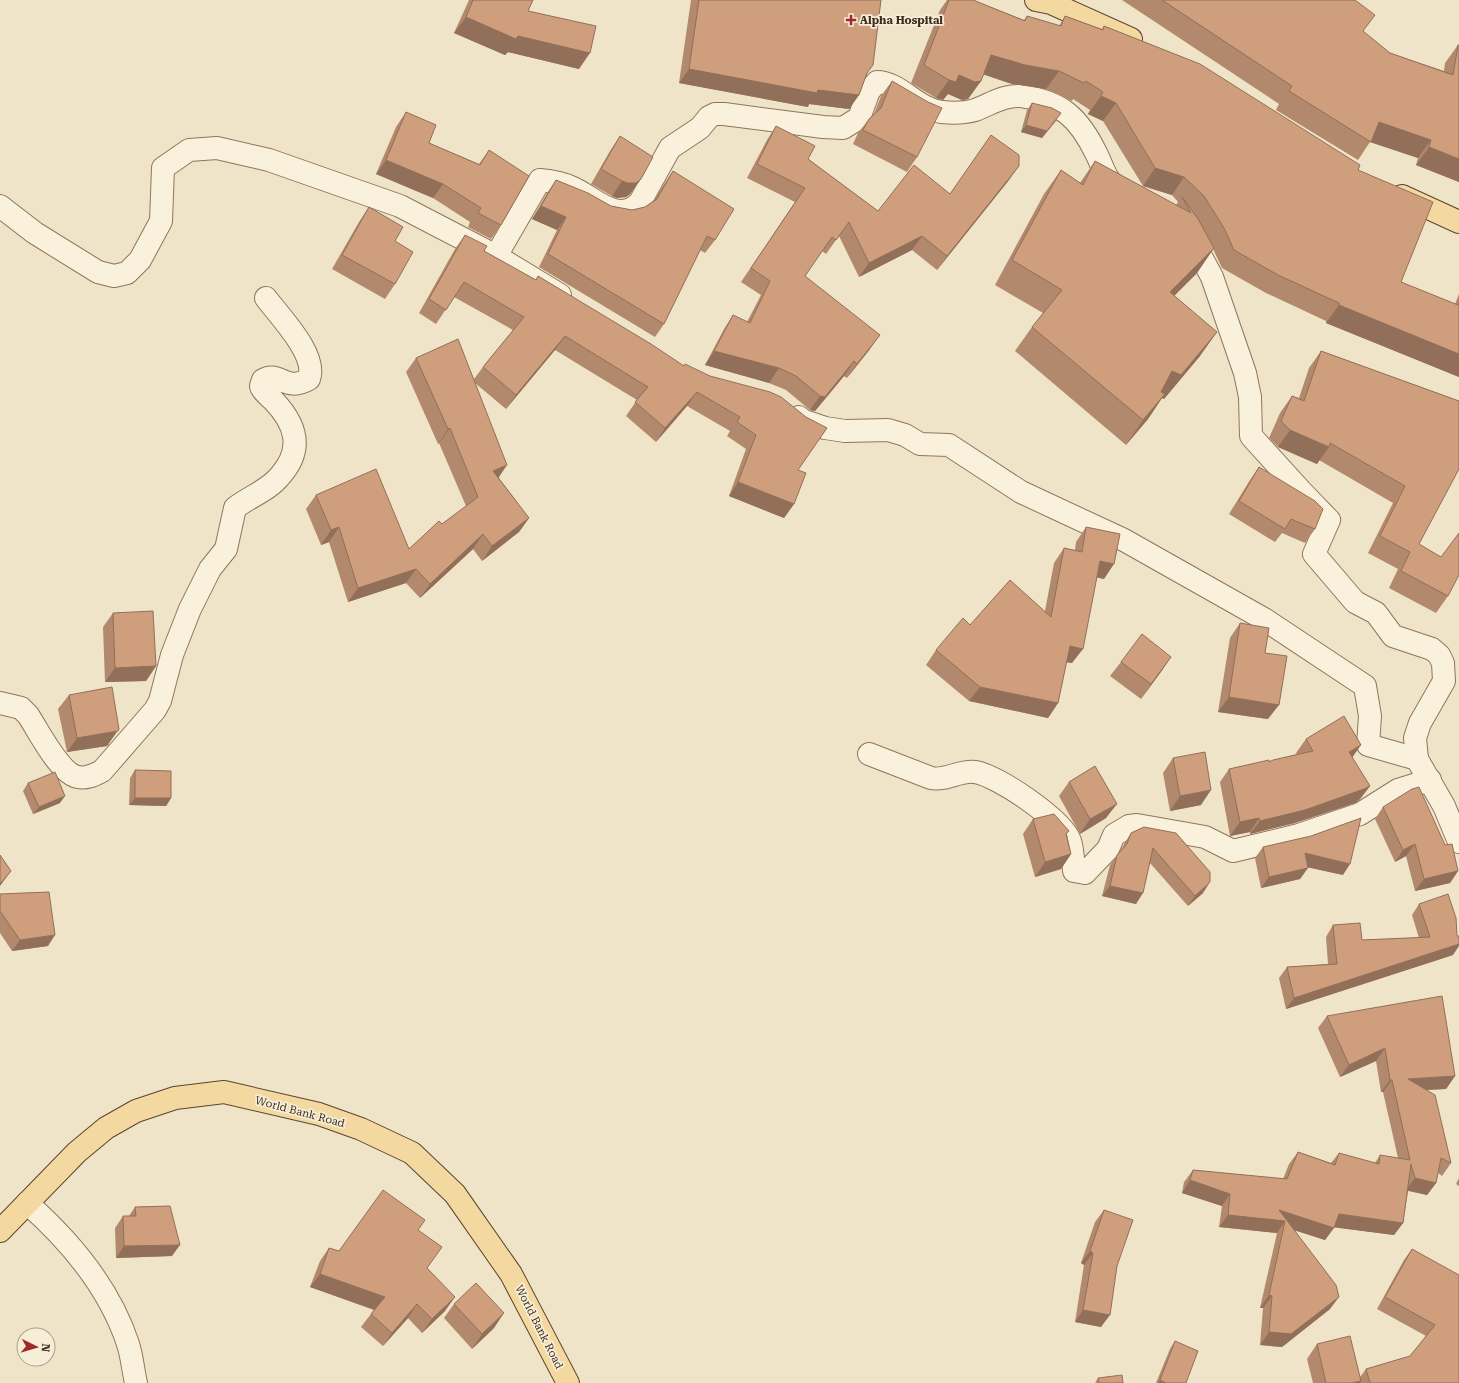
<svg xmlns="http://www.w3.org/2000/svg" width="1459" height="1383" font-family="'Roboto Serif',serif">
<rect width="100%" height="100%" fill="#f0e4c8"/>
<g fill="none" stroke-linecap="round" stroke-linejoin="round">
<!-- minor casing -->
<g stroke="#8d765c" stroke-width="24">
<g id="minor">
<polyline points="0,206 35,233 98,272 114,276 127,273 140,260 161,221 163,168 189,150 217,148 269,160 400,206 496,256 560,295"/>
<polyline points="1190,236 1212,277 1245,373 1250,397 1251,436 1301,491 1329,520 1314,554 1355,602 1376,613 1393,636 1432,649 1439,655 1443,663 1444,681 1420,723 1415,738 1417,759"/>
<path d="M496,256L540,180C552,181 563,183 573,188C595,198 618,225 640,202L670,148L700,128L709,117L715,114H724L823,127L843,128L859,118L869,91L877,82C900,82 916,109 942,112C952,113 965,113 975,110C991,104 1003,95 1021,96C1061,101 1079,118 1096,153C1103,166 1105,180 1118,189"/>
<polyline points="799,417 804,421 825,428 845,431 888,430 905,435 920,444 949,445 1021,492 1124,540 1264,619 1365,686 1370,716 1368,745 1417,759 1444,806 1459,842"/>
<path d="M0,703L21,708L28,715C38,730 60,774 78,777C87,779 94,775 102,771L155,710L160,701L172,655L190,609L210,569L226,549L235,508C249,497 269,490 280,476C304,449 296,424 273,400C269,396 262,391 261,386C261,385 263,380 263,380C279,370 285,393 309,379C318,355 280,317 266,298"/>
<path d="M869,754L931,778C946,781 960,770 975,772C997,775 1063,820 1070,841C1073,850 1073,861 1074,871L1085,873L1108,849L1114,835L1129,826L1137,825L1205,837L1233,851L1299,835L1360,814L1398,790L1430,780"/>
<path d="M27,1203C70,1241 110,1289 128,1344C132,1356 133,1370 136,1383"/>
</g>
</g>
<!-- major casing -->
<g stroke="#5b4430" stroke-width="24">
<g id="major">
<polyline points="1036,0 1051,3 1131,39"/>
<polyline points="1402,196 1459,222"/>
<polyline points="0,1231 77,1152 106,1128 136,1111 175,1098 224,1092 319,1114 361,1129 412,1153 455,1194 511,1274 568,1383"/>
</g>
</g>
<!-- minor -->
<use href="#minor" stroke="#faf1dc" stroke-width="22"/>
<!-- major -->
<use href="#major" stroke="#f3d9a0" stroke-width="22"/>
</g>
<!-- wall -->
<g fill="#b2896c">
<polygon points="469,0 533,0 528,11 579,69 508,52 505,55 454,33"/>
<polygon points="691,0 881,0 867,74 859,95 849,109 809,104 808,107 679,83"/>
<polygon points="947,0 973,0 1024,20 1027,16 1059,26 1065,16 1102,29 1104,26 1358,170 1401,282 1455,304 1459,294 1459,377 1326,323 1326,321 1266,293 1222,268 1213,249 1197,273 1174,296 1200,356 1164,399 1162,398 1148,419 1126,445 1015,351 1032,327 1043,313 995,285 1044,194 1061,170 1080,183 1095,161 1176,205 1178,202 1172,195 1143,186 1103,121 1088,114 1090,110 1073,99 1072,101 1046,89 1012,84 983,74 981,81 968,99 962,100 948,94 943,100 936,98 911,83 940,10"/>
<polygon points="1122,0 1355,0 1363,32 1390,53 1444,71 1445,63 1458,45 1459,45 1459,182 1416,165 1418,158 1370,142 1358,160 1276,110 1279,104"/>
<polygon points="892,81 917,157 907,172 853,144 858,133 869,119 874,114 881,96"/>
<polygon points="1032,103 1056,121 1042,138 1021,132 1027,110"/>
<polygon points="406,112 429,143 479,164 489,150 501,225 491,239 468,227 470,222 433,198 376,174 396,127"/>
<polygon points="776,126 808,159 878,211 1009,180 937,270 912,250 859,277 839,236 826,254 822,251 805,276 870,349 847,378 844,376 815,411 810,410 786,390 769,383 705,365 724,329 733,315 747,322 761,295 741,282 795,202 747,178 767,140"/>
<polygon points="620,136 641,179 630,194 626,197 617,198 612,196 591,184 610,151"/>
<polygon points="673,171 715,240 705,253 700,250 664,324 655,337 539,267 557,230 532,219 547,193 556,180 611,206 632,210 645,207 654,200 664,184"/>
<polygon points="369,207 395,241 395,284 385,299 332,269 359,222"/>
<polygon points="465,235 484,251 536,280 538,276 684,366 798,470 794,504 784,518 729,496 746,449 727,436 730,431 687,406 656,442 626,416 637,400 555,350 506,409 475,383 499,478 529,518 519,532 482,561 473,549 420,598 406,583 348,602 329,542 321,545 306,509 316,495 409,549 466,506 439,443 438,444 406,372 416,358 474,379 483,367 513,330 454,297 436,324 419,313 455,249"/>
<polygon points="1321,351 1459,401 1419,544 1448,596 1436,613 1389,588 1398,569 1368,553 1393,503 1319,460 1317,464 1278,447 1269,438 1280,413 1292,396 1299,398 1309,368"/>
<polygon points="1259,467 1315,529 1305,543 1282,533 1275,542 1229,514 1250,480"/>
<polygon points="1086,527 1104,579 1097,577 1072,663 1066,662 1058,703 1048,718 969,701 926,665 936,650 970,625 1045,611 1054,563 1064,548 1075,550 1076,542"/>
<polygon points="113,613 156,666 146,681 105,682 103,627"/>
<polygon points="1240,623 1268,719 1218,712 1230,638"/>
<polygon points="1171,657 1141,699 1110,676 1121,662"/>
<polygon points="69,695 109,744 107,746 67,752 58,709"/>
<polygon points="1306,739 1352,757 1370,786 1360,799 1355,803 1295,823 1250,834 1250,832 1230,836 1220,782 1229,769 1269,762 1297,754 1296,753"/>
<polygon points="1173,758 1201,805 1170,811 1163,773"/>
<polygon points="135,770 171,798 166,806 129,805 130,778"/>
<polygon points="1069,782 1106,818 1080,834 1059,796"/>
<polygon points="28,783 60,803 33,814 23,791"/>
<polygon points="1383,807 1445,845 1458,871 1450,883 1415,891 1406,856 1395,862 1375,819"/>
<polygon points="1033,819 1067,834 1071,854 1061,869 1035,877 1023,834"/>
<polygon points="1144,827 1203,893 1188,906 1150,863 1136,904 1102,896 1110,865 1121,850 1124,844 1131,833"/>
<polygon points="1263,847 1343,875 1308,867 1300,879 1261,888 1255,858"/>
<polygon points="0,894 48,946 12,951 0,933"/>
<polygon points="1419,904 1453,955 1286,1009 1279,978 1287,967 1328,964 1326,937 1333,925 1362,940 1419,938 1412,915"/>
<polygon points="1327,1016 1455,1076 1446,1089 1427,1090 1451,1163 1442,1176 1438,1173 1436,1183 1427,1195 1408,1191 1403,1223 1394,1235 1334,1227 1325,1240 1295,1230 1330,1309 1282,1347 1260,1345 1263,1308 1260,1308 1277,1233 1219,1227 1222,1206 1182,1193 1184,1182 1193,1170 1283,1179 1289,1164 1298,1152 1331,1163 1339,1153 1375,1163 1380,1155 1398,1158 1383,1092 1381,1092 1376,1061 1340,1077 1318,1028"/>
<polygon points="1459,1178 1459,1186 1456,1184"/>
<polygon points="135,1207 172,1256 116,1258 115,1228 123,1216 129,1216"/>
<polygon points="1104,1210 1117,1266 1101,1327 1075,1322 1084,1265 1081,1263 1095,1222"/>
<polygon points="418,1230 427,1268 445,1311 422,1333 408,1318 383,1346 361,1327 374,1310 310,1287 320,1261 329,1248 339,1251"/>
<polygon points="1412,1249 1459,1383 1313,1383 1307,1359 1317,1344 1360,1377 1366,1369 1410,1356 1426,1336 1377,1309 1404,1260"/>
<polygon points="454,1304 494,1328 472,1349 444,1318"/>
<polygon points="1175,1341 1186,1383 1156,1383 1170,1349"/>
<polygon points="1098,1378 1123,1383 1095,1383"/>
</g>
<!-- shaded-wall -->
<g fill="#916f58">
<polygon points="466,17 590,53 579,69 508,52 505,55 454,33"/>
<polygon points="991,55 1059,71 1046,89 1012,84 979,73"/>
<polygon points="689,69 859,95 849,109 809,104 808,107 679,83"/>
<polygon points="959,75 981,81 968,99 962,100 948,94 943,100 936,98 949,80"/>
<polygon points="1101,96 1116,103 1103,121 1088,114"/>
<polygon points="1061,113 1042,138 1021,132 1026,125"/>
<polygon points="1379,122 1431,140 1418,158 1370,142"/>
<polygon points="1429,147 1459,159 1459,182 1416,165"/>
<polygon points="386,160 443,184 433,198 376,174"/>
<polygon points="1019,166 1009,180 937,270 947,256"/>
<polygon points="1155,168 1184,177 1172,195 1143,186"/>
<polygon points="641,179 630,194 626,197 617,198 612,196 622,181"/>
<polygon points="541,206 566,217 557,230 532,219"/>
<polygon points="922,236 912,250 859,277 869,263"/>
<polygon points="1214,248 1197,273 1153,317 1170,292"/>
<polygon points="1339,305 1459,354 1459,377 1326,323"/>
<polygon points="1217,332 1200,356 1164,399 1162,398 1148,419 1126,445 1143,420 1155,395 1172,371"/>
<polygon points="880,335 870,349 847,378 857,364"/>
<polygon points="565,336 555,350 506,409 516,395"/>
<polygon points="714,351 779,368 769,383 705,365"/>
<polygon points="854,361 844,376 815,411 810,410 820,396"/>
<polygon points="697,392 687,406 656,442 665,428"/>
<polygon points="450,428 439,443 438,444 448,429"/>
<polygon points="1290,430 1329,447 1317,464 1278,447"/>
<polygon points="507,465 497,480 493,471"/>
<polygon points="738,482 794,504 784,518 729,496"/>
<polygon points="529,518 519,532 482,561 492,546"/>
<polygon points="339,527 329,542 321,545 331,530"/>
<polygon points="483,534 473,549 420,598 430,584"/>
<polygon points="1100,561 1114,564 1104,579 1090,576"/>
<polygon points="416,569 406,583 348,602 358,588"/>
<polygon points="1070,646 1083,649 1072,663 1059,661"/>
<polygon points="1171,657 1161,672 1141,699 1151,684"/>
<polygon points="156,666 146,681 105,682 115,668"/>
<polygon points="980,687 1058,703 1048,718 969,701"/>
<polygon points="1229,697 1279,705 1268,719 1218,712"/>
<polygon points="119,729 107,746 67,752 77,738"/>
<polygon points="1361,745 1352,758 1349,752"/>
<polygon points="1370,786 1360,799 1355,803 1295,823 1250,834 1260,821"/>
<polygon points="1211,790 1201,805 1170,811 1180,796"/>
<polygon points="65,796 60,803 33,814 39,807"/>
<polygon points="135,798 171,798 166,806 129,805"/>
<polygon points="1117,804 1106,818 1080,834 1090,819"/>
<polygon points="1259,818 1250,832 1230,836 1240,822"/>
<polygon points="1415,844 1406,856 1395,862 1403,850"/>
<polygon points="1305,853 1350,864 1343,875 1297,865"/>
<polygon points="1071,854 1061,869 1035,877 1045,862"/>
<polygon points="1308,868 1300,879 1261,888 1269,877"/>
<polygon points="11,871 3,882 0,886 0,884"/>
<polygon points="1458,871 1450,883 1415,891 1424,879"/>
<polygon points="1210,882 1203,893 1188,906 1195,896"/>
<polygon points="1110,886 1143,893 1136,904 1102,896"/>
<polygon points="55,935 48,946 12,951 20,940"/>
<polygon points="1459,944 1459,946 1453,955 1286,1009 1294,998"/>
<polygon points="1385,1048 1376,1061 1340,1077 1349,1065"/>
<polygon points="1455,1076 1446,1089 1400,1091 1408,1079"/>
<polygon points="1390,1080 1392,1080 1383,1092 1381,1092"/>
<polygon points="1415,1178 1436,1183 1427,1195 1406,1190"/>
<polygon points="1190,1180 1230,1194 1222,1206 1182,1193"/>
<polygon points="1279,1210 1339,1214 1403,1223 1394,1235 1331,1227 1334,1228 1325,1240 1284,1227 1285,1221 1277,1233 1219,1227 1228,1215"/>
<polygon points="180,1245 172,1256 116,1258 124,1246"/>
<polygon points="1090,1251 1093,1253 1084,1265 1081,1263"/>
<polygon points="320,1274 385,1297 375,1310 310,1287"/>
<polygon points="1269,1295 1272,1296 1263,1308 1260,1308"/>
<polygon points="455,1297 445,1311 422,1333 432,1319"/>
<polygon points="1339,1297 1330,1309 1282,1347 1260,1345 1269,1332"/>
<polygon points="417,1304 408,1318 383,1346 392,1333"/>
<polygon points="1083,1310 1110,1315 1101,1327 1075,1322"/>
<polygon points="504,1313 494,1328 472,1349 482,1334"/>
<polygon points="1160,1380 1166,1383 1158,1383"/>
<polygon points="1361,1381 1360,1383 1351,1383"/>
</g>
<!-- building -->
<g fill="#cf9f7d" stroke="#916f58">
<polygon points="473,0 533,0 528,11 596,26 590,53 518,36 516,39 466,17"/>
<polygon points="699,0 881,0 873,65 867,73 859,95 818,90 817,93 689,69"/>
<polygon points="949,0 973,0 1025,21 1027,16 1061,26 1065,16 1103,30 1104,26 1200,64 1360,165 1358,170 1433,202 1401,282 1458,305 1459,303 1459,354 1339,305 1339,303 1278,275 1234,250 1224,228 1204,196 1184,177 1155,168 1116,103 1101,96 1103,92 1086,81 1084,83 1059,71 1025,65 991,55 981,81 975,82 959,75 956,82 949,80 924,65"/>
<polygon points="1162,0 1355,0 1375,15 1363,31 1390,53 1453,75 1458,45 1459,45 1459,159 1429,147 1431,140 1379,122 1371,142 1289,91 1292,86"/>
<polygon points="892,81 928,102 942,108 917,157 863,130 869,119 881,108"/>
<polygon points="1032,103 1052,108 1061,113 1047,131 1026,125"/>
<polygon points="406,112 436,125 429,143 480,165 489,150 529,176 501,225 478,213 481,208 443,184 386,160"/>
<polygon points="776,126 815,146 808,159 878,211 914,165 950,194 991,135 1019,155 1019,166 947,256 922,236 869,263 849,222 836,240 832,237 805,276 880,335 857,364 854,361 825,397 820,396 796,376 779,368 714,351 733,315 750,323 770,281 751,268 805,188 757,164"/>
<polygon points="620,136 653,157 641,179 636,183 628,183 622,181 601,169"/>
<polygon points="1095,161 1191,213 1182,197 1198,219 1214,248 1170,292 1217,332 1181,375 1172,371 1161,392 1165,394 1143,420 1032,327 1062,290 1012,260 1061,170 1083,185"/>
<polygon points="673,171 734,209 715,240 707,236 664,324 548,254 566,217 541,206 556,180 588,193 611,206 632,210 645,207 657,199"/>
<polygon points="369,207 403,227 395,241 413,252 395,284 342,255"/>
<polygon points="465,235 487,246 484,251 536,280 538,276 651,344 684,366 685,364 710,376 770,392 781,397 806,417 827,428 798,470 806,473 794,504 738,482 756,435 737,422 740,417 697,392 665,428 635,402 648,387 565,336 516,395 483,367 524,317 464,282 446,310 429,299"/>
<polygon points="458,339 507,465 493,471 529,518 492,546 483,534 430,584 416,569 358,588 339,527 331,530 316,495 376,469 409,549 439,521 442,524 478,497 450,428 448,429 416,358"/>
<polygon points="1321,351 1459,401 1459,469 1419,544 1441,557 1459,533 1459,575 1448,596 1401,571 1410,552 1380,536 1405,486 1330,443 1329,447 1290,430 1281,421 1292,396 1304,401"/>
<polygon points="1259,467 1315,501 1323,509 1315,529 1291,519 1285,529 1239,501"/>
<polygon points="1086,527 1120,534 1114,564 1100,561 1083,649 1070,646 1058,703 980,687 936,650 963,618 970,625 1010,580 1051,617 1064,548 1082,552"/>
<polygon points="153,611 156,666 115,668 113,613"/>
<polygon points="1240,623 1269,628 1265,653 1287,656 1279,705 1229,697"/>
<polygon points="1142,634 1171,657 1151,684 1121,662"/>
<polygon points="112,687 119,729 118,731 77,738 69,695"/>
<polygon points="1344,716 1361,745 1349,752 1370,786 1364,789 1305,810 1260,821 1259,818 1240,822 1229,769 1269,760 1269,762 1273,760 1313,751 1306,739"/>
<polygon points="1205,752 1211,790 1180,796 1173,758"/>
<polygon points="1095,766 1117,804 1090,819 1069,782"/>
<polygon points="135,770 171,771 171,798 135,798"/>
<polygon points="55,772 65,796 39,807 28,783"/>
<polygon points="1419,787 1445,845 1452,844 1458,871 1424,879 1415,844 1403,850 1383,807 1412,789"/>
<polygon points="1054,814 1069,831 1066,834 1071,854 1045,862 1033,819"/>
<polygon points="1361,818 1350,864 1305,853 1308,868 1269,877 1263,847 1311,836"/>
<polygon points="1144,827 1176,833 1210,872 1210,882 1195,896 1153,848 1143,893 1110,886 1117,855 1127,844 1131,833"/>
<polygon points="0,855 11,871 0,884"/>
<polygon points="49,892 55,935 20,940 0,911 0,894"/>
<polygon points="1448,894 1456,918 1457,936 1459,936 1459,944 1294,998 1287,967 1337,964 1333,925 1360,923 1362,940 1430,937 1419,904"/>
<polygon points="1442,996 1455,1076 1408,1079 1435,1095 1451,1163 1441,1158 1436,1183 1415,1178 1411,1164 1403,1223 1339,1214 1334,1228 1279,1210 1336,1285 1339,1297 1291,1334 1269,1332 1272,1296 1269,1295 1285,1221 1228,1215 1230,1194 1190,1180 1193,1170 1287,1179 1298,1152 1335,1165 1339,1153 1379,1164 1380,1155 1410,1160 1392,1080 1390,1080 1385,1048 1349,1065 1327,1016"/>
<polygon points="383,1190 425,1220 418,1230 442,1247 427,1268 455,1297 432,1319 417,1304 392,1333 371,1314 385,1297 320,1274 329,1248 339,1251"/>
<polygon points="170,1206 180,1245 124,1246 123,1216 136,1216 135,1207"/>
<polygon points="1104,1210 1133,1220 1117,1266 1110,1315 1083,1310 1093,1253 1090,1251"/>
<polygon points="1412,1249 1459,1275 1459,1383 1370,1383 1366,1369 1410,1356 1435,1325 1385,1297"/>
<polygon points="476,1283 504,1313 482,1334 454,1304"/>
<polygon points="1350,1336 1361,1381 1351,1383 1326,1383 1317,1344"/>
<polygon points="1175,1341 1198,1351 1186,1383 1166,1383 1160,1380"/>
<polygon points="1122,1375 1123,1383 1099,1383 1098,1378"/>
</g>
<!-- markers -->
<path fill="#9e2a2b" stroke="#f7eed8" stroke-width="1.5" d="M849 14h4v4h4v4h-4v4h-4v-4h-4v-4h4z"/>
<g text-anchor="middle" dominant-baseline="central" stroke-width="3.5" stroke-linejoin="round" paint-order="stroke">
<!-- poi labels -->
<g font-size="11" font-weight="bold" fill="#3d2e20" stroke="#f7eed8" text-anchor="start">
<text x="860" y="20">Alpha Hospital</text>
</g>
<!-- street labels -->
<g font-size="11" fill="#3d2e20" stroke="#f7eed8">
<text transform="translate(300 1112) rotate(15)">World Bank Road</text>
<text transform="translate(539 1327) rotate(63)">World Bank Road</text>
</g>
</g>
<!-- north arrow -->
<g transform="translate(36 1347) rotate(95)"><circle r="19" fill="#f7eed8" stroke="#ada18e"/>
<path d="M0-3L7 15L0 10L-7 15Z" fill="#9e2a2b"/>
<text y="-6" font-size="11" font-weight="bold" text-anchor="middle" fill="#3d2e20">N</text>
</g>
</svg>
